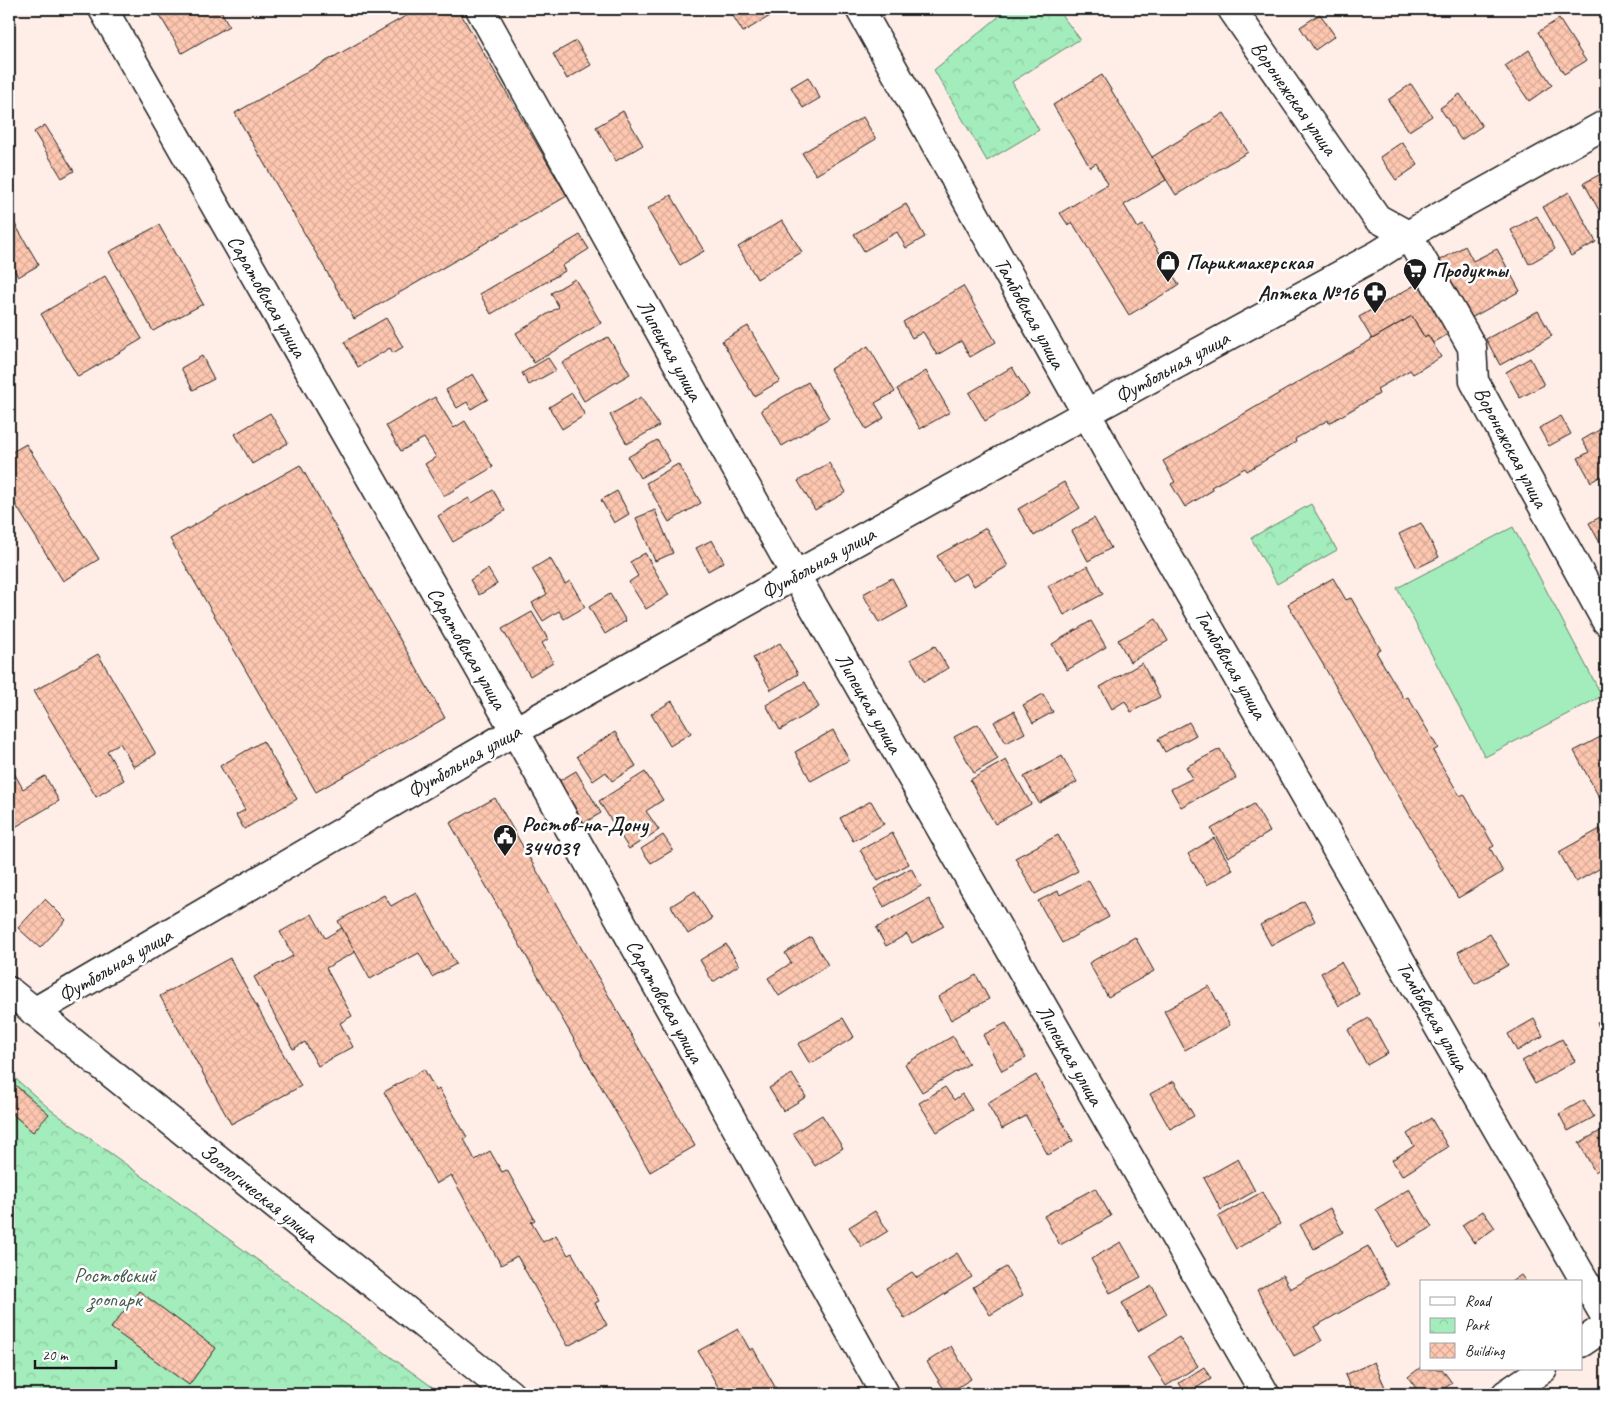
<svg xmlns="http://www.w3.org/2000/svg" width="1615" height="1403" font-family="Caveat,sans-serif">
<defs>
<pattern id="park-crowns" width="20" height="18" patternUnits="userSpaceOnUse" patternTransform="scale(1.25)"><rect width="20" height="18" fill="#a3ecbb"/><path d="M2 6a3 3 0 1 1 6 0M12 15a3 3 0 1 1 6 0" fill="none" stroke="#8ccaa0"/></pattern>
<pattern id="building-cross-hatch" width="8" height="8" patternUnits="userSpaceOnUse" patternTransform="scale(1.25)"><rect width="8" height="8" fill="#fec7b0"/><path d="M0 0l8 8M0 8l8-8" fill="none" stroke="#d9aa97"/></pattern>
</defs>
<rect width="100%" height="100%" fill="#ffeee7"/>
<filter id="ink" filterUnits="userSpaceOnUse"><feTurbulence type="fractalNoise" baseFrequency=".02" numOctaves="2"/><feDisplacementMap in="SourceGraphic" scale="10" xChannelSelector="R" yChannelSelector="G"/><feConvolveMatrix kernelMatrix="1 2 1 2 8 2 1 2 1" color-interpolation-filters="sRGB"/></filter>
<g filter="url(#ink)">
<!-- grass -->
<polygon fill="#a3ecbb" stroke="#60846c" points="1513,527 1602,696 1485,757 1397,588"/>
<!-- park -->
<g fill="url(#park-crowns)" stroke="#60846c">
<polygon points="1008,9 1057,9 1080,39 1012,82 1039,130 987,161 934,70"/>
<polygon points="1311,504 1337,550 1277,584 1251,538"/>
<polygon points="9,1073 51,1110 442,1394 9,1394"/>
</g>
<!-- building -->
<g fill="url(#building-cross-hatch)" stroke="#1c1c1c">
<polygon points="156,9 220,9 229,26 182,53"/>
<polygon points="418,9 458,9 567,196 354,319 235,113"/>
<polygon points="733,9 782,9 743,32 730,11"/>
<polygon points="1320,14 1335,36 1315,50 1300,27"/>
<polygon points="1559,19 1586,61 1564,74 1538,32"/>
<polygon points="576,41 591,65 567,79 553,54"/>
<polygon points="1529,50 1552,85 1529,101 1505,66"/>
<polygon points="1102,75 1166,180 1124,205 1138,228 1143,225 1179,285 1129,315 1072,222 1068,225 1060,213 1108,184 1096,163 1090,167 1053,105"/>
<polygon points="808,77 820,98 803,108 791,87"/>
<polygon points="1411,84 1432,116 1409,131 1388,100"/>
<polygon points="1460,94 1482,126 1461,140 1440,108"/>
<polygon points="623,111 643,145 616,161 596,127"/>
<polygon points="1224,113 1248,152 1176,195 1152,157"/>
<polygon points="863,117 876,139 816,175 802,153"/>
<polygon points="45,125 74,171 62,178 34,132"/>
<polygon points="1402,142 1418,165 1396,180 1380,157"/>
<polygon points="1606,171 1606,223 1584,183"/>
<polygon points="1569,192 1596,242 1571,256 1543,207"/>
<polygon points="671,195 704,251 680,265 647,209"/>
<polygon points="906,204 925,237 906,248 897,232 864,251 854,234"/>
<polygon points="9,214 39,265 18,277 9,260"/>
<polygon points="1537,216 1555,249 1529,264 1511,230"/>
<polygon points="782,220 802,252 757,279 738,247"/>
<polygon points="159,225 203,304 153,331 109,252"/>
<polygon points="580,235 589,249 562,266 565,271 491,314 480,294"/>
<polygon points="1465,246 1473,261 1497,249 1520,291 1471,318 1439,261"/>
<polygon points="105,276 142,339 78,377 41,314"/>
<polygon points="1427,278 1457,329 1433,343 1428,335 1424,337 1412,316 1372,339 1359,317"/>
<polygon points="575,279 601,323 534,363 516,333 559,307 551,293"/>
<polygon points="963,286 996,342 970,357 961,341 937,355 923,332 912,338 903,322"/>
<polygon points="1538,311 1552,336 1500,365 1486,339"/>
<polygon points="1412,316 1424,337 1428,335 1441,357 1413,374 1410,370 1377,389 1379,394 1329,423 1328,420 1295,439 1296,442 1247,471 1245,468 1226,479 1211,487 1213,490 1185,507 1171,484 1175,482 1163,461"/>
<polygon points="386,318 403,347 393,353 390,348 358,367 344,342"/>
<polygon points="748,326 780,381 754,396 722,341"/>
<polygon points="608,337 630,374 584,401 562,363"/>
<polygon points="868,346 895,392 875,403 884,418 866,429 830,369"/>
<polygon points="202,356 214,379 193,390 181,368"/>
<polygon points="548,358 556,370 529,385 522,373"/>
<polygon points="1530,358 1544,385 1520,398 1506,372"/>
<polygon points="1012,367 1029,395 985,421 969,393"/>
<polygon points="926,371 950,412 920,429 897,389"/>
<polygon points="473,374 488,399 471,409 467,402 457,408 446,390"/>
<polygon points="808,382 829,418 782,446 761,410"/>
<polygon points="572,393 585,415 562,429 549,407"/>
<polygon points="435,397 454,428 465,421 493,467 444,496 425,464 436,457 424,438 401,451 386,426"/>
<polygon points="641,397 659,426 627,444 610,415"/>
<polygon points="270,413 288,443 252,464 235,434"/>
<polygon points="1561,416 1571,434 1549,446 1539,428"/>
<polygon points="1606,426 1606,485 1601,476 1591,482 1578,458 1589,452 1582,440"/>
<polygon points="657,440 670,461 640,478 628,457"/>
<polygon points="26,444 99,559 63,581 9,494 9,454"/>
<polygon points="829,463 846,492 815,510 798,481"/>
<polygon points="678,464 701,503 669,522 646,483"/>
<polygon points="300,465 445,718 316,792 170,539"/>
<polygon points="1064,482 1080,508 1034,536 1018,509"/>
<polygon points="493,490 505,511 453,542 438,516 469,498 472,503"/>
<polygon points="617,491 629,514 614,523 601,500"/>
<polygon points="655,510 673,553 655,561 636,518"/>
<polygon points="1606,514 1606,554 1589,523"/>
<polygon points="1094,518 1111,548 1088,561 1072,531"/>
<polygon points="1421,523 1439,557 1417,568 1399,534"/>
<polygon points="986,528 1008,566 974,586 966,573 952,581 937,556"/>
<polygon points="712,540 724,562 708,571 696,548"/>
<polygon points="645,553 669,595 646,609 629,582 638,576 630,562"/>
<polygon points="550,558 565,584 570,581 585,607 564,619 559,611 543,621 532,603 547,594 532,569"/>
<polygon points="1088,566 1103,594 1064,615 1048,586"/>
<polygon points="488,569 497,584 479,595 470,580"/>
<polygon points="892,578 908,607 879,623 863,594"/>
<polygon points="1333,578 1346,600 1351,598 1381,650 1376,652 1404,699 1408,697 1438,748 1433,751 1460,796 1464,794 1494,846 1490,848 1503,872 1458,898 1288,604"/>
<polygon points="610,594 626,621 605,634 589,607"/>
<polygon points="532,612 548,639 542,643 553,662 530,676 502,629"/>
<polygon points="1156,619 1168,641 1130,662 1118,640"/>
<polygon points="1091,621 1106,647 1067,670 1052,644"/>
<polygon points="780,643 798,674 771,690 753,658"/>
<polygon points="935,646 948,668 924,682 911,659"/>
<polygon points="98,654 156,754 134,767 120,743 107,751 124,780 96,797 34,691"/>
<polygon points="1142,663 1160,697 1131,712 1125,701 1112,709 1100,687"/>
<polygon points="805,682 819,707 780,730 766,705"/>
<polygon points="1043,694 1053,712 1033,723 1023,705"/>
<polygon points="672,701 691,733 670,746 651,714"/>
<polygon points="1014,711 1025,733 1006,743 994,722"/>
<polygon points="1189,722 1196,735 1165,752 1158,739"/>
<polygon points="978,724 998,759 974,773 954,737"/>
<polygon points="833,730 849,760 811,781 795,752"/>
<polygon points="615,732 636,766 612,781 606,772 593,781 577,756"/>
<polygon points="1606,734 1606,805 1604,806 1574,751"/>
<polygon points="263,741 297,799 244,829 236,815 245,810 220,766"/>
<polygon points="1220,749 1236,778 1181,807 1171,789 1193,778 1186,767"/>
<polygon points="1062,756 1077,782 1039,803 1024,777"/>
<polygon points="1006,760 1031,804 995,824 970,780"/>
<polygon points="9,764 23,789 45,776 59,801 12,829 9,824"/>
<polygon points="576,771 601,813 584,823 559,781"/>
<polygon points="645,772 663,800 646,811 659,830 629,849 599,801"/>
<polygon points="495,798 695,1146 650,1172 450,823"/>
<polygon points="871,801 884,824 853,841 840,818"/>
<polygon points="1254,804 1270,832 1228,857 1211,829"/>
<polygon points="1600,829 1606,841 1606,865 1576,882 1559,852"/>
<polygon points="892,833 909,864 878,881 860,850"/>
<polygon points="663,835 673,850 651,863 641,849"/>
<polygon points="1058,835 1078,871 1035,894 1015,858"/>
<polygon points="1214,838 1233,870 1207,885 1188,854"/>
<polygon points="911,868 921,886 884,907 874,889"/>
<polygon points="1088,880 1109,917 1062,943 1038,901 1058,891 1060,895"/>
<polygon points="695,891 712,919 688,934 671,906"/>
<polygon points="416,892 456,964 432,977 419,953 370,979 338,921 384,895 391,906"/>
<polygon points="45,899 66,920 40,948 18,928"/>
<polygon points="929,899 944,926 912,943 907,934 886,946 876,928"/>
<polygon points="1304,901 1315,921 1271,945 1260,925"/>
<polygon points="312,914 325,938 342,928 355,952 326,968 352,1016 340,1023 353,1047 318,1066 305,1042 293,1049 254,977 293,956 280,932"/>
<polygon points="1490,934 1508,965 1475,984 1458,952"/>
<polygon points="811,937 828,965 779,996 768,978 791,963 785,953"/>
<polygon points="1135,937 1154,971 1108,997 1089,963"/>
<polygon points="726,944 739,965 713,982 700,960"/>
<polygon points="230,958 301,1086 231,1124 160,996"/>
<polygon points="1341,962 1359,994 1339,1006 1321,973"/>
<polygon points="976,975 989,999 951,1020 938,997"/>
<polygon points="1209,986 1230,1025 1185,1050 1164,1011"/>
<polygon points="1606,1017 1606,1040 1597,1023"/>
<polygon points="843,1018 854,1037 810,1064 798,1044"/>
<polygon points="1369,1018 1388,1053 1367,1065 1348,1030"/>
<polygon points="1534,1019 1543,1036 1517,1051 1508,1034"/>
<polygon points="1006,1023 1026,1058 1002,1071 983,1035"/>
<polygon points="953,1036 969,1064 922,1092 905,1064"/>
<polygon points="1562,1039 1575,1061 1535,1084 1522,1061"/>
<polygon points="424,1069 436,1091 439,1089 467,1137 464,1139 475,1160 490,1151 502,1172 507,1170 535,1220 531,1222 543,1242 556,1235 568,1255 572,1253 599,1301 595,1303 607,1325 568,1346 517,1256 501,1265 451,1175 436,1184 384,1092"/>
<polygon points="792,1074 806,1097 783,1111 769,1088"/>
<polygon points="1036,1075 1073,1141 1048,1155 1026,1116 1002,1129 987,1103"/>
<polygon points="1174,1081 1194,1116 1170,1129 1150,1094"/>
<polygon points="14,1084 49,1114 33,1132 9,1111 9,1089"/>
<polygon points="945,1087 954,1100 962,1094 972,1110 937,1132 919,1103"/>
<polygon points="1584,1100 1594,1117 1568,1131 1559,1114"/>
<polygon points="822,1115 843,1148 815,1166 793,1133"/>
<polygon points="1431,1118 1448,1147 1402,1176 1392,1160 1414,1146 1407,1134"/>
<polygon points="1606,1128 1606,1165 1595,1172 1579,1143"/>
<polygon points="1238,1159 1255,1191 1221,1210 1204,1178"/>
<polygon points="1095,1188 1111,1216 1060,1245 1044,1216"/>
<polygon points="1409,1189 1432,1227 1398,1247 1376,1209"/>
<polygon points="1262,1192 1280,1224 1236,1249 1218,1217"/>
<polygon points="1330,1208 1343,1232 1314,1249 1300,1225"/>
<polygon points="875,1211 888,1231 862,1247 849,1227"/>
<polygon points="1483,1211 1495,1228 1474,1243 1462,1225"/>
<polygon points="1121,1242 1141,1277 1110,1293 1091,1259"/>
<polygon points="1368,1246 1389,1285 1314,1327 1322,1341 1294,1356 1257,1290 1283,1275 1290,1289"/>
<polygon points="957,1253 972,1277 905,1319 886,1288 912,1272 917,1278"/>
<polygon points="1006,1267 1023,1295 990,1315 973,1287"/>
<polygon points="1521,1275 1526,1282 1511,1282"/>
<polygon points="1152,1286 1167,1314 1138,1331 1122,1303"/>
<polygon points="139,1291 216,1348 189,1385 111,1328"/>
<polygon points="738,1329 750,1350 753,1348 779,1394 722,1394 698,1351"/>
<polygon points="1179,1337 1198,1366 1166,1386 1148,1357"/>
<polygon points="951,1346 971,1379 947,1394 927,1362"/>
<polygon points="1374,1362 1388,1394 1353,1394 1345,1375"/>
<polygon points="1204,1367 1211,1379 1186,1394 1179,1383"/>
<polygon points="1421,1367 1421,1369 1442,1369 1452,1383 1436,1394 1420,1394 1408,1377"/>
</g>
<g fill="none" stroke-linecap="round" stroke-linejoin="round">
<!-- minor casing -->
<g stroke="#1c1c1c" stroke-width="31">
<g id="minor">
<polyline points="103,9 515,731 885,1394"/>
<polyline points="480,9 796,576 1265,1394"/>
<polyline points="860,9 1108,452 1606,1318"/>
<polyline points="1232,9 1377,218 1408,235 1472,347 1474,381 1606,621"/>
<polyline points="1581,1343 1606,1326"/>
<polyline points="1506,1394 1543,1369"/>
</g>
</g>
<!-- major casing -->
<g stroke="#1c1c1c" stroke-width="31">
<g id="major">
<polyline points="9,991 510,1394"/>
<polyline points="34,1012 515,731 1087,413 1379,254 1423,226 1606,124"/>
</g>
</g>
<!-- minor -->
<use href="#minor" stroke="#fff" stroke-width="28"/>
<!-- major -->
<use href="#major" stroke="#fff" stroke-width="28"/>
</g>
</g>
<!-- icons -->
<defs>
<g id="shop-pin" transform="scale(1.25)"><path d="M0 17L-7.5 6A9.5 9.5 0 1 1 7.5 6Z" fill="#1c1c1c" stroke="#fff"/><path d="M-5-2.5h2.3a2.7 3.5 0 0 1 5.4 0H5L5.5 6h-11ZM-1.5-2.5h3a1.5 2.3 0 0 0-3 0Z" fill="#fff"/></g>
<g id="supermarket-pin" transform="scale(1.25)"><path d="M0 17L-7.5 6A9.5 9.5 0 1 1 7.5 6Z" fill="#1c1c1c" stroke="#fff"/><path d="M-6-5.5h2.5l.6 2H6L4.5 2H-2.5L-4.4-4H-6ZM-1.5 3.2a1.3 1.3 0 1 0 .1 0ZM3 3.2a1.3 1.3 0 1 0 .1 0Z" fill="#fff"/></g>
<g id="pharmacy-pin" transform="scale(1.25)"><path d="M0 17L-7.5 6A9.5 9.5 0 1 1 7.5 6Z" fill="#1c1c1c" stroke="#fff"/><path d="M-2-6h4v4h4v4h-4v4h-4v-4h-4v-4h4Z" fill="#fff"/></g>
<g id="civic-pin" transform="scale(1.25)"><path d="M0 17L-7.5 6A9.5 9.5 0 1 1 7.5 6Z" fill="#1c1c1c" stroke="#fff"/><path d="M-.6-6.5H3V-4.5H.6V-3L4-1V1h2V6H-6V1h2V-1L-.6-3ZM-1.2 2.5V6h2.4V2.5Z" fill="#fff"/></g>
</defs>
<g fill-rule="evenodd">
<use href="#shop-pin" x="1168" y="262"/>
<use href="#supermarket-pin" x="1415" y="270"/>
<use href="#pharmacy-pin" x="1375" y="293"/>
<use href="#civic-pin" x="505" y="836"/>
</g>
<g text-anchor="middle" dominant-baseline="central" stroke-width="5" stroke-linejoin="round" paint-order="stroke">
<!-- street labels -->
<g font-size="21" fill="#1c1c1c" stroke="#fff">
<text transform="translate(1294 98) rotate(55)">Воронежская улица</text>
<text transform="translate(267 296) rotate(60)">Саратовская улица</text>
<text transform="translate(1030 313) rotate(61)">Тамбовская улица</text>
<text transform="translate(670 350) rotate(61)">Липецкая улица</text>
<text transform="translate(1172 367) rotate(-29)">Футбольная улица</text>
<text transform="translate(1511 447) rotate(62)">Воронежская улица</text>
<text transform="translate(818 563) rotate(-29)">Футбольная улица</text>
<text transform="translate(467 648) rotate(60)">Саратовская улица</text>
<text transform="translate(1231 664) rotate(60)">Тамбовская улица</text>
<text transform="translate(869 703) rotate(60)">Липецкая улица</text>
<text transform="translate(464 761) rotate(-30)">Футбольная улица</text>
<text transform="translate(115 965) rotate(-30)">Футбольная улица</text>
<text transform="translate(665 1001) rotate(61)">Саратовская улица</text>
<text transform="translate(1433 1016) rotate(60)">Тамбовская улица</text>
<text transform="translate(1070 1055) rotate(60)">Липецкая улица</text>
<text transform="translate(259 1193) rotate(39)">Зоологическая улица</text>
</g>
<!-- poi labels -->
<g font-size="21" font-weight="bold" fill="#1c1c1c" stroke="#fff" text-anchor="start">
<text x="1186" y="262">Парикмахерская</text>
<text x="1432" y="270">Продукты</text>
<text x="1358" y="293" text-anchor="end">Аптека №16</text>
<text x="522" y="824">Ростов-на-Дону<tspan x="522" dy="24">344039</tspan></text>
</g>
<!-- park labels -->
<g font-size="21" fill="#445a4c" stroke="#fff">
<text x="115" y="1275">Ростовский<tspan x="115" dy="24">зоопарк</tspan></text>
</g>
</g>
<!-- margin -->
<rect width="1615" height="1403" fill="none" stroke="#fff" stroke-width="30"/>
<rect x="15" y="15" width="1585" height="1373" fill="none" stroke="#1c1c1c" stroke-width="2" filter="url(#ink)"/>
<!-- legend -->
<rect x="1420" y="1280" width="162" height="90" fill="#ffffff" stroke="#a4a4a4"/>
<rect x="1430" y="1297" width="25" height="8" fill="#ffffff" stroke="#a4a4a4"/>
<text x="1465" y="1306" font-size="15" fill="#1c1c1c">Road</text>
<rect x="1430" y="1318" width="25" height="15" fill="url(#park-crowns)" stroke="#a4a4a4"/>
<text x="1465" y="1330" font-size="15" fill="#1c1c1c">Park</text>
<rect x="1430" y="1343" width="25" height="15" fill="url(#building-cross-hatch)" stroke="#a4a4a4"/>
<text x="1465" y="1356" font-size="15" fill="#1c1c1c">Building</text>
<!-- scale -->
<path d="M35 1360v8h81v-8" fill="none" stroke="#1c1c1c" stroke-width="2.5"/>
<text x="42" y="1360" font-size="15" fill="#1c1c1c" stroke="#ffffff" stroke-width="4" paint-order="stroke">20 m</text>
</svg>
